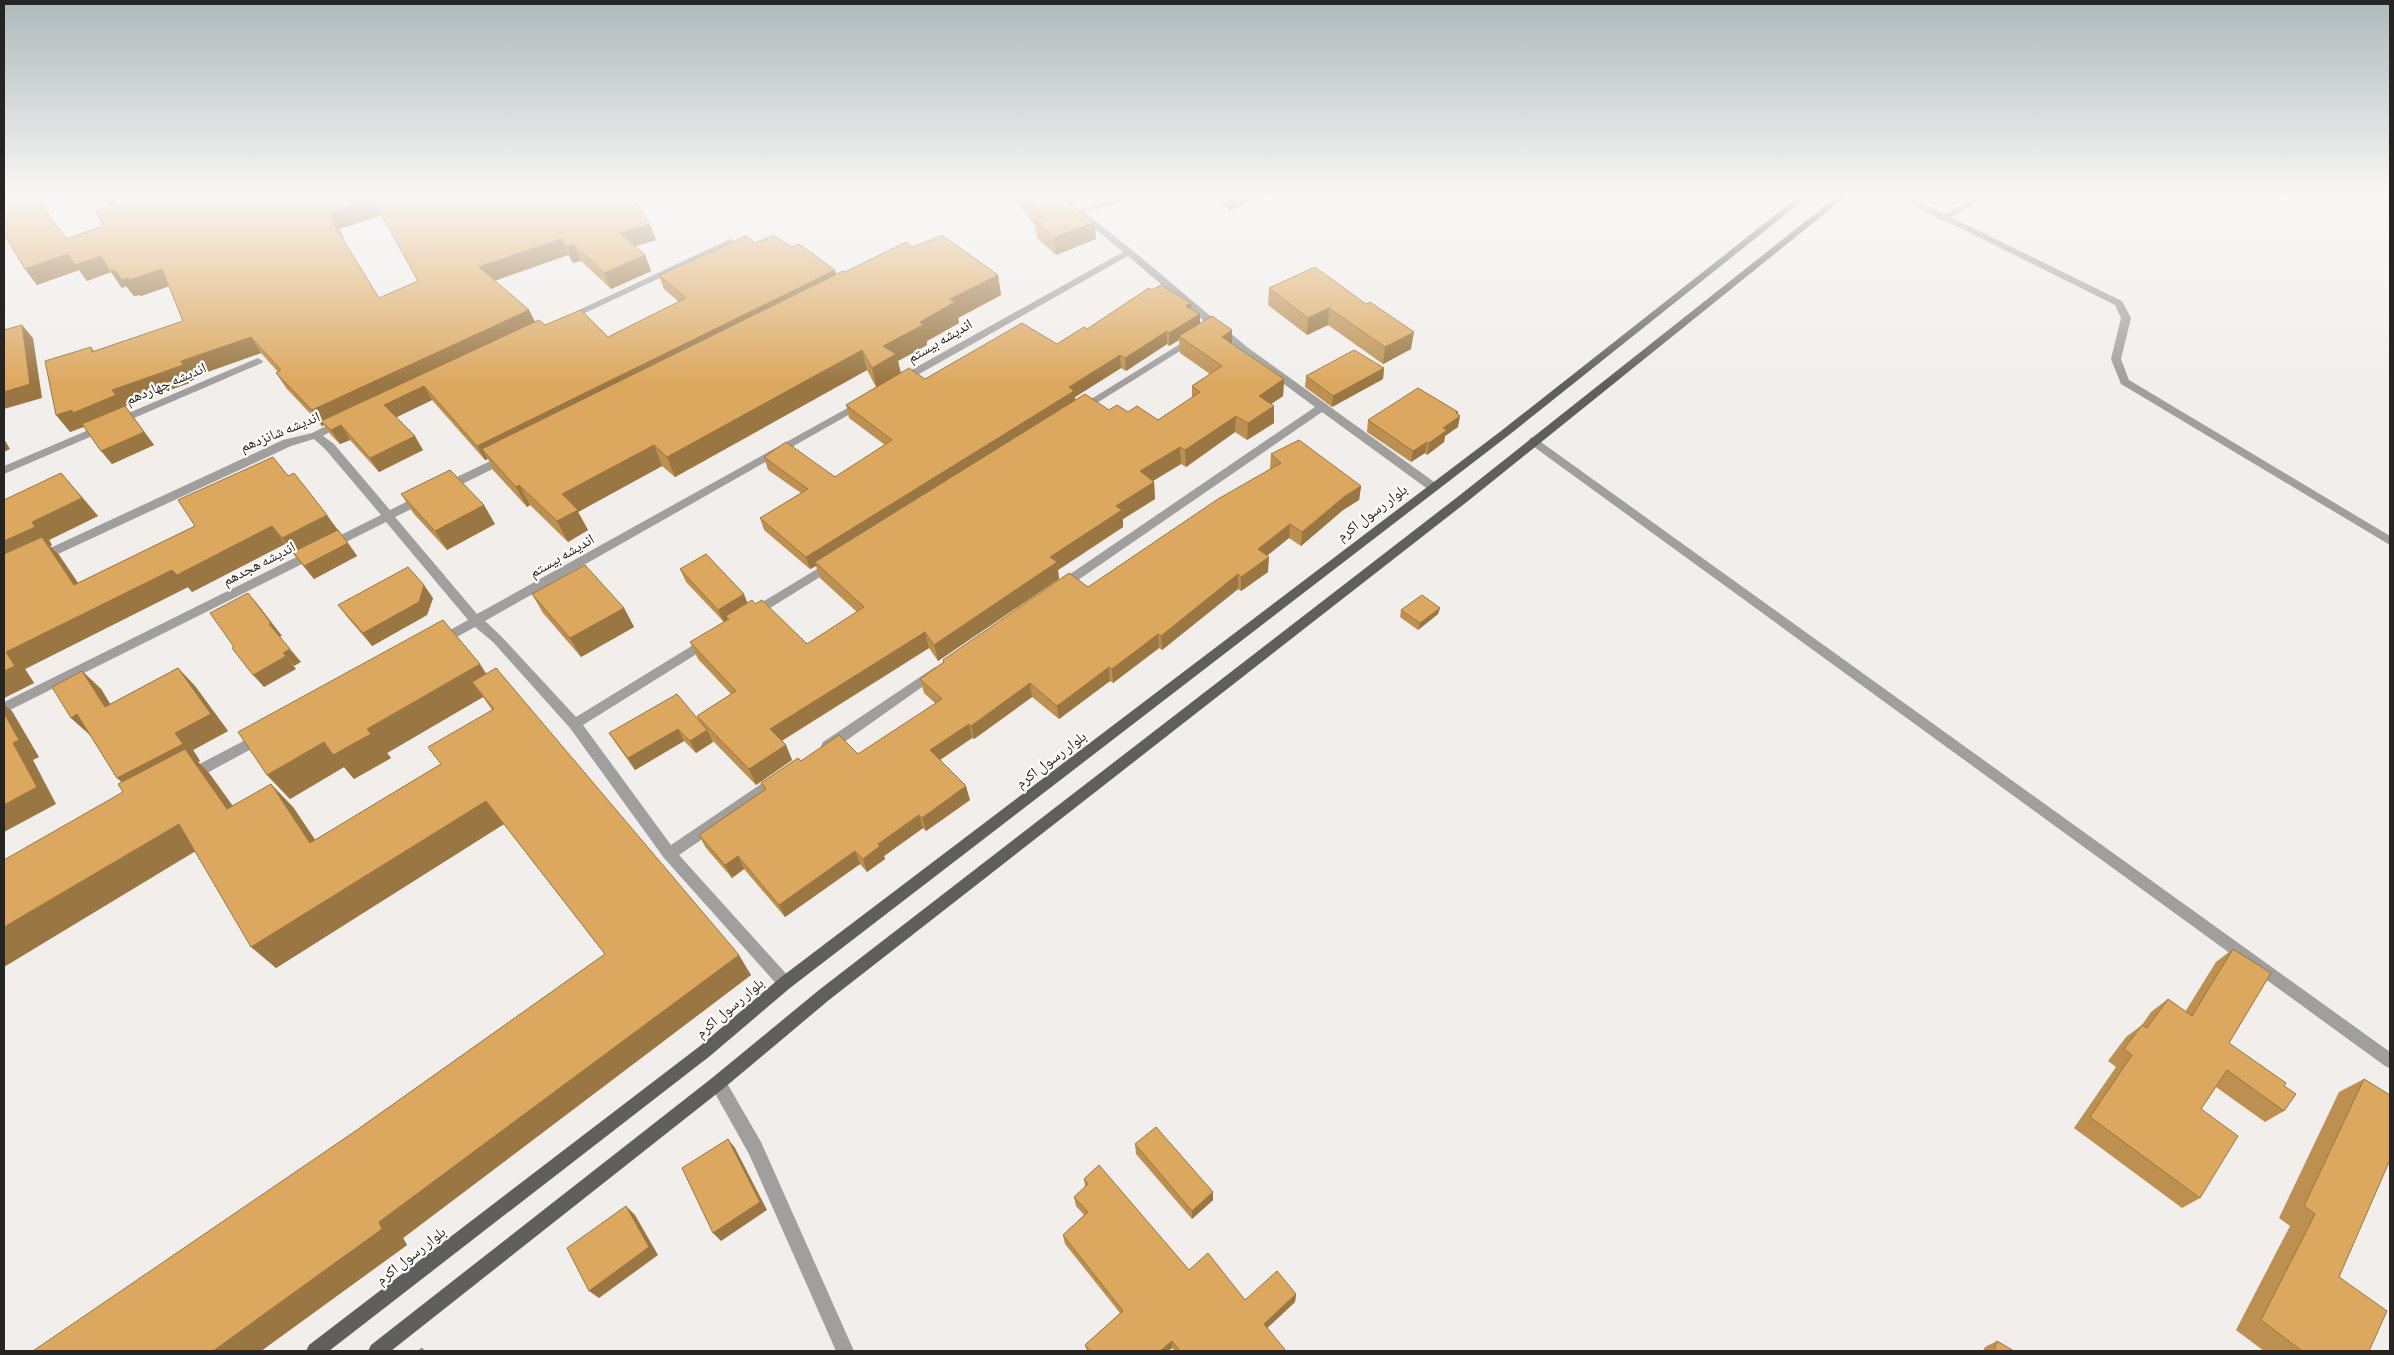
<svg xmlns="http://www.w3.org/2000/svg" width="2394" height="1355" font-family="'Alegreya Sans','Noto Naskh Arabic',sans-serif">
<rect width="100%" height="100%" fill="#f1eeeb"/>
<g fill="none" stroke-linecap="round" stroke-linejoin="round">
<!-- minor -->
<g fill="#a19f9e" fill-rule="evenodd">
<polygon points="103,194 111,194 119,212 123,215 122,217 113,218"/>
<polygon points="1141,194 1155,194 1084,212 1143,259 1247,347 1437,484 1439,487 1437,490 1429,490 1322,412 1065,589 1057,589 1055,586 1057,583 1315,407 1239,351 1128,256 905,382 897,382 897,378 1123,252 1073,211"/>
<polygon points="1893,194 1903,194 1944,214 1984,194 1994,194 1951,217 2122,301 2131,318 2121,359 2129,380 2390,536 2390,545 2121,384 2111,359 2121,318 2115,305 1944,220 1939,220 1938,218"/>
<polygon points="730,239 733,240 733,244 570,320 567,321 562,318"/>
<polygon points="1193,336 1196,337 1196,341 1084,411 1080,412 1075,409"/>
<polygon points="258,358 263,361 262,363 4,474 4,466"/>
<polygon points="862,400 867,403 866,405 485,621 501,636 576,717 703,639 711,639 713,642 711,645 583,725 671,845 773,776 778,775 783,776 785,780 783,784 679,855 790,978 792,983 790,988 785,990 780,988 664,858 570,728 493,642 475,627 444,644 436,644 434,641 436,638 468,620 386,522 4,713 4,702 381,515 326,450 314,439 291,446 43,561 39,562 33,558 35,555 283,440 312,433 338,420 346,420 347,422 323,436 334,444 390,510 420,495 428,495 430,498 428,501 395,517 477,614"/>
<polygon points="1534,437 2390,1052 2390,1068 2385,1066 1530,444 1529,441 1530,438"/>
<polygon points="505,454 510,458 509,461 448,491 444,492 438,488 440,485"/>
<polygon points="832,560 838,564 836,567 757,616 749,616 747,613 749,610"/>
<polygon points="935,667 939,669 941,672 939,675 833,750 823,750 821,746 823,742"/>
<polygon points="261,732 266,733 267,737 266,741 194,780 189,781 184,780 182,776 184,772"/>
<polygon points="718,1075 724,1078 761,1142 854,1351 836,1351 749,1154 712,1088 710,1083 712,1078"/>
</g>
<!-- major -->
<g fill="#615f5d" fill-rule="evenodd">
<polygon points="1802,194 1811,194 1509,435 790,988 710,1056 329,1351 306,1351 309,1345 700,1046 780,978 1501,431"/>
<polygon points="1840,194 1849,194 1468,501 829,1000 724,1088 391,1351 368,1351 371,1345 712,1078 819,990 1460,495"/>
</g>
</g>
<!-- wall -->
<g fill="#bd9052" fill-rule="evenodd">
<path d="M4,194H34L66,238L631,194L656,240L635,246L645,255L651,271L611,289L581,261L573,263L568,255L495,281L529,310L535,322L545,325L608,337L679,302L664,289L659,275L755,243L792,247L836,274L845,272L913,247L998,275L1001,295L958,318L959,323L927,341V345L898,361L901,373L925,379L1057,344L1087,329L1152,290L1191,303V308L1200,314V323L1232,330V344L1284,379L1283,396L1271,404L1274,423L1247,440L1235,432L1186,467L1181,464L1153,481L1154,482L1155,499L1123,519V527L1058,570L1059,579L938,661L929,648L782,741L786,745L792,760L756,785L711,739L713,742L696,753L684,741L635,770L617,745L609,733L699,720L697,716L731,694L698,659L690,642L724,622L686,582L680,569L748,603L755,604L807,644L857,612L820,578L816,566L810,569L764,530L760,518L801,493L768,470L764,457L835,477L885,445L849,418L846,405L876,387L867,370L675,477L662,466L578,512L588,530L568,542L530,505L527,507L493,470L488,459L485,460L432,400L396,417L423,450L379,472L350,440L340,444L331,435L324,425L322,426L287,389L276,373L278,372L261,353L193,377L195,381L125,406L154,445L112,464L84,427L70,432L91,347L94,351L183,321L169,286L141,296L139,295L134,296L126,286L122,288L111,272L87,281L79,270L37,285L25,269ZM382,215L418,281L379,298L343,239L344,238L339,229ZM1179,340L1180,353L1210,374L1192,386V398L1158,420L1128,412L1109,410L1075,400V397L1121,368L1126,371L1167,344L1169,346Z"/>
<polygon points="1009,194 1100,194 1070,204 1096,239 1056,255 1037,238 1035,225"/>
<polygon points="1210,194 1258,194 1257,200 1229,210"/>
<polygon points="1269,288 1366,304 1411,349 1383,364 1328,325 1307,335 1268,305"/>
<polygon points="1384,368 1383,379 1332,407 1305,387 1306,376"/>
<polygon points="1458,412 1458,427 1445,436 1444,442 1427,455 1425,453 1411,462 1367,432 1368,420"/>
<polygon points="1271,454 1361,486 1359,500 1343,510 1301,546 1289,538 1266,556 1268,572 1241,591 1238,589 1162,650 1159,648 1113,683 1110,681 1059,719 1032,697 974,739 972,738 940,760 970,800 926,831 923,828 884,856 885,859 867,872 860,864 785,917 744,869 732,878 706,848 699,835 764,790 761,783 801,761 858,754 936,704 924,693 920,679 943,663 943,660 1088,587 1270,469"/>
<polygon points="288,476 338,530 357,556 314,579 285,544 192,592 188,587 25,669 34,683 4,698 4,500 77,491 98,516 49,540 52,545 50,546 59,555 78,583 195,526"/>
<polygon points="401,494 495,524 447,550 414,514"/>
<polygon points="532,594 624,608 634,627 581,657 543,613"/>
<polygon points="433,598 427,615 372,646 348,618 338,605"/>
<polygon points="1440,608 1438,614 1418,630 1400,617 1401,610"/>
<polygon points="178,668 195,686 228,731 193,750 200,761 198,762 209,773 233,806 293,807 315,840 441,764 492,710 483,697 387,753 391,758 354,779 344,767 290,799 267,775 486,674 751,975 403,1238 407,1245 261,1351 354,1132 605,954 504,824 276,968 195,852 123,792 122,782 117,778 90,735 71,718 82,671 101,689 110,704"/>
<polygon points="2233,949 2229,1043 2284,1086 2284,1111 2265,1122 2216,1087 2201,1109 2200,1198 2182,1208 2074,1128 2116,1067 2108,1061 2126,1037 2142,1025 2151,1012 2168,999 2185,1012 2216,962"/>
<polygon points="2364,1079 2339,1277 2369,1351 2264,1351 2236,1330 2290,1226 2279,1218 2339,1092"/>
<polygon points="1135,1144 1213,1192 1213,1200 1192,1219 1136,1154"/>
<polygon points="1084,1179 1189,1270 1245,1300 1296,1294 1295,1302 1267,1328 1286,1351 1175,1351 1172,1348 1168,1351 1087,1351 1085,1345 1120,1313 1065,1244 1063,1235 1084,1215 1076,1206 1074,1197 1085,1187"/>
<polygon points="1997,1341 2014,1351 1983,1351 1985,1347"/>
</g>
<!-- shaded-wall -->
<g fill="#9a7642">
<polygon points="1053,194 1100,194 1055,210"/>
<polygon points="1243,194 1258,194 1257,200 1229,210 1229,199"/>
<polygon points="373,199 382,215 339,229 344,238 342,239 333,223 330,213"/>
<polygon points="1095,222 1096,239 1056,255 1054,237"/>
<polygon points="650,224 656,240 626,249 620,233"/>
<polygon points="561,239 568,255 487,283 479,267"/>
<polygon points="574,245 581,261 573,263 566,247"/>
<polygon points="68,254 101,256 115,270 162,269 173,285 141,296 139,295 134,296 126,286 122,288 111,272 87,281 79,270 37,285 25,269"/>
<polygon points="645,255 651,271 611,289 604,273"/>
<polygon points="835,270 839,284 482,449 488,459 485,460 477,446"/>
<polygon points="998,275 1001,295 958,318 959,323 927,341 927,345 898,361 901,375 877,388 872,368 883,346 920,322 950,299"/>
<polygon points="1191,303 1191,316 1186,306"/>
<polygon points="1329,308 1328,325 1307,335 1308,318"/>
<polygon points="529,310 537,326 321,421 324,425 322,426 312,410"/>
<polygon points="1200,314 1200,326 1179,336 1179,340 1169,346 1169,333"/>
<polygon points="22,325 33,338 42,398 4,409 4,392"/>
<polygon points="1232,330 1232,347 1222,337"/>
<polygon points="1167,331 1167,344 1126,371 1125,358"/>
<polygon points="1414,332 1411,349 1383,364 1385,347"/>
<polygon points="251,337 261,353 193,377 195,381 125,406 154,445 112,464 101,451 85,426 70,432 56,415 112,390 181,361"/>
<polygon points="862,350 867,370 675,477 667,457"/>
<polygon points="1120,355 1121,368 1075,397 1076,404 815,562 816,566 810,569 806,557"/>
<polygon points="1384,368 1383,379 1332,407 1333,396"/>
<polygon points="1284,379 1283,396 1258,413 1259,396"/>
<polygon points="424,386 432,400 393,419 384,405"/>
<polygon points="1274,406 1274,423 1247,440 1248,423"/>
<polygon points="1458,412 1456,419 1460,416 1458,427 1445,436 1444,442 1427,455 1429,443 1443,428 1456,413"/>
<polygon points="1236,416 1235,432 1186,467 1185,450"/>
<polygon points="341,425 350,440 340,444 331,430"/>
<polygon points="415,436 423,450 379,472 370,458"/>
<polygon points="4,439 10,449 4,452"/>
<polygon points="1427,442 1425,453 1411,462 1413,451"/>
<polygon points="654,445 662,466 578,512 588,530 568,542 557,521 562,494"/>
<polygon points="1180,447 1181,464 1141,488 1140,471"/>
<polygon points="61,473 98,516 49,540 52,545 50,546 59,555 91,602 4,567 4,541 32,522"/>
<polygon points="1154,482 1155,499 1123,519 1123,527 1058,570 1059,579 938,661 934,645 1050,557 1116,506"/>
<polygon points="519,485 530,505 527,507 516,487"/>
<polygon points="1361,486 1359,500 1343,510 1301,546 1302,532 1345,496"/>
<polygon points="484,505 495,524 447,550 435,531"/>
<polygon points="327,515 340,533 295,555 282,538"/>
<polygon points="1290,524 1289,538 1257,564 1258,549"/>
<polygon points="272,526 285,544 192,592 188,587 25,669 34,683 4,698 4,699 4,671 6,652 172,570"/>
<polygon points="348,543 357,556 314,579 304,566"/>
<polygon points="1269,557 1268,572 1241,591 1241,577"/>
<polygon points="1238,574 1238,589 1162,650 1161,636"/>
<polygon points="424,585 433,598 427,615 372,646 363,633"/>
<polygon points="248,593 259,606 282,636 279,637 269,624"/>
<polygon points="744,594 749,607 726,616 728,620 724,623 718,610"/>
<polygon points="624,608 634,627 581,657 570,638"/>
<polygon points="1440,608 1438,614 1418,630 1420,623"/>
<polygon points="925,632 929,648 776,744 770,729"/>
<polygon points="1158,634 1159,648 1113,683 1112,669"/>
<polygon points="290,649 301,662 294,666 283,653"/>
<polygon points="286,656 296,669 264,687 253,675"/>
<polygon points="480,664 496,689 472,682 483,697 387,753 391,758 354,779 344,767 290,799 267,775 324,742 367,729"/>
<polygon points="1109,667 1110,681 1059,719 1057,706"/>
<polygon points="178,668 195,686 228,731 193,750 200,761 198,762 209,773 251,832 137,795 117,778 175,733"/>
<polygon points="82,671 101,689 123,725 105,707"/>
<polygon points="1030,683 1032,697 974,739 971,726"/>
<polygon points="4,704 12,711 39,757 33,760 56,804 4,832 4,805 13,743 4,713"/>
<polygon points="77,714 90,735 71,718"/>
<polygon points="969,724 972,738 934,764 930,750"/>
<polygon points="678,729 684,741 635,770 628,758"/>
<polygon points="707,730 713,742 696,753 690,741"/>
<polygon points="786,745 792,760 756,785 749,769"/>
<polygon points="271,784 293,807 332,865 310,843"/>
<polygon points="966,786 970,800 926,831 922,818"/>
<polygon points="486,801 504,824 276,968 251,947"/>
<polygon points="919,815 923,828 884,856 885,859 867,872 863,859 878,844"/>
<polygon points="179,824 204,846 4,967 4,927"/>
<polygon points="855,851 860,864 785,917 779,905"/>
<polygon points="738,856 744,869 732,878 725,865"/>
<polygon points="739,955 751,975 403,1238 407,1245 261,1351 213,1351 379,1222"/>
<polygon points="728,1139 735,1148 767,1210 721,1241 713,1233"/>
<polygon points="1213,1192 1213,1200 1192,1219 1192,1211"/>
<polygon points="626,1206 635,1215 658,1255 599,1298 589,1291"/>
<polygon points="1296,1294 1295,1302 1263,1332 1264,1324"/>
<polygon points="1172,1341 1172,1348 1168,1351 1160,1351"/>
</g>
<!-- building -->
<g fill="#dca85f" stroke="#9a7642" fill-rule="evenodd">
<path d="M4,194H33L66,239L103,226L96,211L146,194H631L650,224L620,233L645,255L604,273L574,245L566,247L561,239L479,267L529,310L312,410L276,373L281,370L251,337L181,361L183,365L112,390L116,395L73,413L72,410L56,415L45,361L91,347L92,352L183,321L162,269L129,280L128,278L122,280L115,270L110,272L101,256L75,265L68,254L25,269L4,234ZM373,199L418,281L379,298L333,223L335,222L330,213Z"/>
<polygon points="1022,194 1055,194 1095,222 1054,237 1035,220 1042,217"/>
<polygon points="1223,194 1243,194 1229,199"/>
<polygon points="773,235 792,247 799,244 835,270 477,446 424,386 384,405 415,436 370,458 341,425 331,430 321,421 539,320 545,325 581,310 608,337 686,298 659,275 746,236 755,243"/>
<polygon points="942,235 998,275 950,299 955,302 920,322 923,325 883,346 896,354 872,368 862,350 667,457 654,445 562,494 578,510 557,521 519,485 516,487 482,449 843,271 845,272 906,242 913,247"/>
<polygon points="1315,267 1366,304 1370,302 1414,332 1385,347 1329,308 1308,318 1269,288"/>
<polygon points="1161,285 1191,303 1186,306 1200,314 1169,333 1167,331 1125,358 1120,355 1069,387 1074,391 806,557 760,518 808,489 764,457 786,442 835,477 892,440 846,405 909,368 925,379 1022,323 1057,344 1084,327 1087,329 1149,288 1152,290"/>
<polygon points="1212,316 1232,330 1222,337 1284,379 1259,396 1274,406 1248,423 1236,416 1185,450 1180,447 1140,471 1154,482 1116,506 1122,510 1050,557 1057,562 934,645 925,632 770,729 786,745 749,769 697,716 736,691 690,642 729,619 726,616 752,600 755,604 762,600 807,644 864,607 815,562 1085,394 1109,410 1117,405 1128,412 1137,406 1158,420 1200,392 1192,386 1222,366 1179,336"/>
<polygon points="22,325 30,384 4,392 4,330"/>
<polygon points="1354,350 1384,368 1333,396 1306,376"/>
<polygon points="1418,388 1458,412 1456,413 1460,416 1443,428 1447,430 1429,443 1427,442 1413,451 1368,420"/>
<polygon points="125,406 144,432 101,451 82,424"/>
<polygon points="1299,440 1361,486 1345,496 1302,532 1290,524 1258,549 1269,557 1241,577 1238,574 1161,636 1158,634 1112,669 1109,667 1057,706 1030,683 971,726 969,724 930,750 966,786 922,818 919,815 878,844 880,846 863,859 855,851 779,905 738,856 725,865 699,835 766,789 761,783 798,758 801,761 839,735 858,754 942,699 920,679 944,662 943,660 1069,573 1088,587 1218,499 1281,463 1271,454"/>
<polygon points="273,457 288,476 294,473 327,515 282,538 272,526 177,575 172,570 6,652 15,666 4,671 4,554 42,537 74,585 195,526 178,500"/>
<polygon points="450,470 484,505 435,531 401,494"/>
<polygon points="61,473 82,498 32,522 35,527 4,541 4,500"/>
<polygon points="338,530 348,543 304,566 293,552"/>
<polygon points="706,554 744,594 718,610 680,569"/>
<polygon points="585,565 624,608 570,638 532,594"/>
<polygon points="408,567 424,585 419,602 363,633 338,605"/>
<polygon points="248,593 271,623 269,624 290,649 283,653 286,656 253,675 232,648 234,647 210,613"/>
<polygon points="1422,595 1440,608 1420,623 1401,610"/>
<polygon points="443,620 480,664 367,729 371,734 333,755 324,742 267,775 238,732"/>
<polygon points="178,668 211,714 175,733 183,744 117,778 77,714 71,718 52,687 82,671 105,707"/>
<polygon points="496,668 739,955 379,1222 382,1229 213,1351 33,1351 354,1132 605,954 486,801 251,947 179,824 4,927 4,860 123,792 118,784 185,749 227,809 271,784 310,843 441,764 428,747 494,709 472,682"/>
<polygon points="677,694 707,730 690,741 678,729 628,758 609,733"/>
<polygon points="4,713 19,740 13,743 37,787 4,805"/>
<polygon points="2233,949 2271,973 2229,1043 2286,1083 2284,1086 2296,1094 2284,1111 2227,1070 2201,1109 2238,1136 2200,1198 2090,1117 2132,1055 2124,1049 2142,1025 2147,1028 2168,999 2192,1016"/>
<polygon points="2364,1079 2390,1095 2390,1160 2339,1277 2387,1311 2369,1351 2302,1351 2261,1320 2315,1214 2304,1206"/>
<polygon points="1156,1127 1213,1192 1192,1211 1135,1144"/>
<polygon points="728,1139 760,1202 713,1233 682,1168"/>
<polygon points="1099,1165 1189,1270 1208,1253 1245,1300 1277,1271 1296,1294 1264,1324 1286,1351 1180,1351 1172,1341 1160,1351 1090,1351 1085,1345 1123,1311 1063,1235 1088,1212 1074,1197 1088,1184 1084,1179"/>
<polygon points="626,1206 649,1247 589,1291 567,1248"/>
<polygon points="1997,1341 2014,1351 1994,1351"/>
<polygon points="422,1348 424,1351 418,1351"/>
</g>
<!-- sky -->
<linearGradient id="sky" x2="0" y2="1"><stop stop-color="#aeb9bb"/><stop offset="0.51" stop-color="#f9f7f6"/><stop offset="1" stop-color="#f9f7f6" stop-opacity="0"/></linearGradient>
<rect width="2394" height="383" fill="url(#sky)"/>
<g text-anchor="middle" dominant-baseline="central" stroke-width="4.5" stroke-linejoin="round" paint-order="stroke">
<!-- street labels -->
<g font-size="15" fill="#262523" stroke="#fefbf8">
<text transform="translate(940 341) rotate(-30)">اندیشه بیستم</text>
<text transform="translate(166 384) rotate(-23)">اندیشه چهاردهم</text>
<text transform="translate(280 432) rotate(-22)">اندیشه شانزدهم</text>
<text transform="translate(1372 513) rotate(-37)">بلوار رسول اکرم</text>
<text transform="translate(562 556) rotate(-30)">اندیشه بیستم</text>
<text transform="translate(259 564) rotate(-27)">اندیشه هجدهم</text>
<text transform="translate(1051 760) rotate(-37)">بلوار رسول اکرم</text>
<text transform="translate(730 1008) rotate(-40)">بلوار رسول اکرم</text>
<text transform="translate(411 1256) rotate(-38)">بلوار رسول اکرم</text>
</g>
</g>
<!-- border -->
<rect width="2394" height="1355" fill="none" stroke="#262523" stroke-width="10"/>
</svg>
